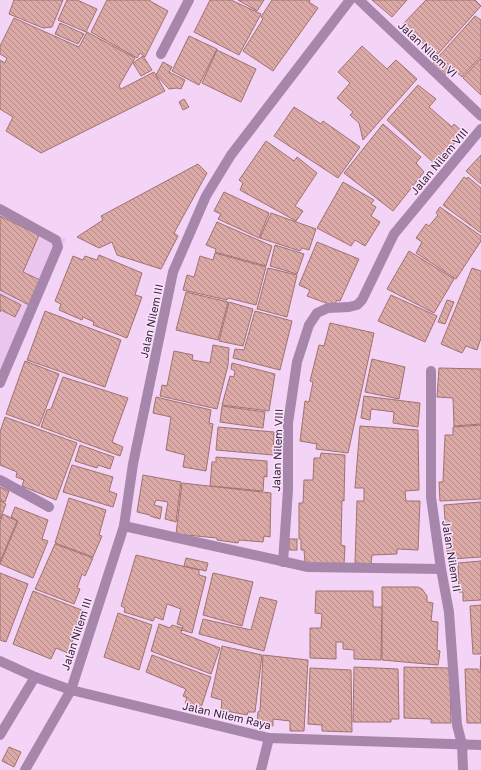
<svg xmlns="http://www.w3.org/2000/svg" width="481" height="770" font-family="'Golos Text',sans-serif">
<defs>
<pattern id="building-back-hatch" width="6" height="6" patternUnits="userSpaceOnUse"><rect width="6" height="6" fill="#dba9a6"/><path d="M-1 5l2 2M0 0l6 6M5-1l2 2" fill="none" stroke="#b28988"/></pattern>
</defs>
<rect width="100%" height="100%" fill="#f3d3f6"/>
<!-- built -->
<polygon fill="#eac6ee" points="0,208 66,239 0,377"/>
<!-- building -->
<g fill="url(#building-back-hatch)" stroke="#a0726f">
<polygon points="14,0 63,0 52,27 43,28 9,14"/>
<polygon points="67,0 77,0 97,9 86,32 58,20"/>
<polygon points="107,0 150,0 150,1 168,11 145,57 140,53 137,58 91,32"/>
<polygon points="210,0 231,0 261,14 239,55 194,32"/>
<polygon points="238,0 264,0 257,11"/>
<polygon points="272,0 310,0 309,2 318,8 273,71 243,51 263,19 261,17"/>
<polygon points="372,0 407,0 392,17"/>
<polygon points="426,0 475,0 481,6 436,56 403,24"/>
<polygon points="475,16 481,20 481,56 462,77 451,67 445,75 432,64"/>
<polygon points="14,18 79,47 87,32 135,58 119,86 121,89 154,72 165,91 41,153 6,131 13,117 0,109 0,60 5,63 7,58 0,54 0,46"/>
<polygon points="60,23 84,34 78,44 55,34"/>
<polygon points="189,36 217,49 199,85 172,71"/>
<polygon points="362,46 387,69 396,60 417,79 363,140 359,123 350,115 353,112 337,98 350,83 338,72"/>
<polygon points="217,50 256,69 241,102 202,83"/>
<polygon points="143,56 152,70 141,76 133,63"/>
<polygon points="481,58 481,95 463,78"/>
<polygon points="163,62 172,67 169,72 185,80 181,89 177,88 169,89 156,75"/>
<polygon points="418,85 436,99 429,107 452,127 454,124 464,133 435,164 387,120"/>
<polygon points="184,99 189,107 183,110 179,102"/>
<polygon points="294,107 321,124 323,121 360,147 338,178 274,136"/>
<polygon points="383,124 421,157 416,163 424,172 393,211 344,173"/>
<polygon points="266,141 294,161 297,157 317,173 295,206 303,211 296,221 240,190 243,183 239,180"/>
<polygon points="481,155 481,184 466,171"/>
<polygon points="198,164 207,173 174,233 178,236 161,269 117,255 112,242 99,248 77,237 103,220 101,216"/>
<polygon points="464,177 467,179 468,177 481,188 481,233 443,205"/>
<polygon points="343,182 374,200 371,204 376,207 371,216 380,222 365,246 355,240 351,246 317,228"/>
<polygon points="224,192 269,213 259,238 218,219 221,214 214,211"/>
<polygon points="440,207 481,236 481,241 456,279 416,253 422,242 416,238 426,224 429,226 438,215 436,213"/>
<polygon points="271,213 316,229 309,250 302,248 300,251 260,238"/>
<polygon points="0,216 39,235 23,272 40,280 29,305 0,290"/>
<polygon points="217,222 272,246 266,266 215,252 216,249 206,245"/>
<polygon points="317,242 359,259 340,301 337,300 334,306 307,296 310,290 299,285"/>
<polygon points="275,245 304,254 297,274 270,266"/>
<polygon points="409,251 454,279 434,313 387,289"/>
<polygon points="215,253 266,267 256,305 228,298 227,300 183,290 187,275 194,277 200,256 213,260"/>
<polygon points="99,255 142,273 135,295 142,297 127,338 93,325 94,322 83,317 82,320 59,310 61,304 55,301 73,256 83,260 85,256 97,260"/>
<polygon points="268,268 297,275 287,317 257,309"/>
<polygon points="472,268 481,271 481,338 477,350 466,346 462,353 441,344"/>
<polygon points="186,292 228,302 218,340 176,330"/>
<polygon points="0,294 21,305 15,317 1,310 0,312"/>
<polygon points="391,295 437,316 425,342 378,321"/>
<polygon points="447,300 454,302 445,324 438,322"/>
<polygon points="229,302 253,309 243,346 219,341"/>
<polygon points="45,311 121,340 105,387 27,360"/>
<polygon points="255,311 292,321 280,370 233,358 235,349 244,350"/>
<polygon points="330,323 374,333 348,453 316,449 317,444 300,441 305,401 309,402 313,382 310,381 319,345 324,346"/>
<polygon points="213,345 229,348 228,365 217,409 160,396 162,385 167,386 174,351 193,355 192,360 210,363"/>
<polygon points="372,359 405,367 399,399 365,392"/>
<polygon points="25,361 59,374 39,426 6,414"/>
<polygon points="232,363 275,374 269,411 222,405 230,376 234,377 235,371 231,369"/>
<polygon points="439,368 481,369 481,424 454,426 453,398 437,397"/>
<polygon points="63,377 128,398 112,442 123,447 120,456 41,427 47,410 51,409"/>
<polygon points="364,396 420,403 418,427 393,423 394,412 371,409 370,420 361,418"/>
<polygon points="156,397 211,410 209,423 213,424 206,471 183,467 185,455 166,450 171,417 153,413"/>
<polygon points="222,406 265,412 263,428 220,422"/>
<polygon points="5,417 77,443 56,500 22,486 24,480 16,477 17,472 0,465 0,432"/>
<polygon points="481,425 481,499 440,501 439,482 443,482 445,435 453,435 453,427"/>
<polygon points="360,426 418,430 419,490 405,491 406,501 420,501 418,550 397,549 397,554 372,555 371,564 355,563 357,501 364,501 364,488 355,488"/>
<polygon points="218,427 274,432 273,455 216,450"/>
<polygon points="80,445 114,457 110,469 98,465 97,468 75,461"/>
<polygon points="321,453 345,455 344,501 342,500 341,545 345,546 344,564 305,563 304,550 301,550 301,539 299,539 299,503 303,503 304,480 313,480 314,458 320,458"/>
<polygon points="216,457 267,461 267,477 264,476 263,491 210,486 212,462 216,462"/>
<polygon points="72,465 113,477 109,491 117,494 113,507 63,492"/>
<polygon points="143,475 181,482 176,522 165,519 168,502 156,500 154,505 162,507 160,519 150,516 150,515 137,512"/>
<polygon points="182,483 271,493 270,537 264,536 263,542 239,540 238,543 217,540 217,538 176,534"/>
<polygon points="0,487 9,491 5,502 0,500"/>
<polygon points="69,498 106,510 99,535 102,536 93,557 55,543"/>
<polygon points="0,501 6,504 0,519"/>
<polygon points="481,502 481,557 451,559 451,552 447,552 444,505"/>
<polygon points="15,507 48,520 42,539 48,541 33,578 0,564 18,521 11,517"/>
<polygon points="3,514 17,521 0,562 0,522"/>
<rect x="289" y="539" width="8" height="11"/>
<polygon points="55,544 93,558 85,576 82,574 77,588 80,589 74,604 35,589"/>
<polygon points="136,555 199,570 199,575 206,577 192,633 182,630 183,626 177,624 181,609 167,604 163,620 155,617 153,621 124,612 125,608 121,606"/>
<polygon points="186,558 208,563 206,571 184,566"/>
<polygon points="481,561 481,600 463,601 463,592 459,592 458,563"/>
<polygon points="0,573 28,584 6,642 0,640"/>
<polygon points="213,573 253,582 242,626 203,615"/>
<polygon points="382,587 418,587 422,589 427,596 427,602 433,603 431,621 438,622 437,650 440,651 438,665 382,660"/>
<polygon points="33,591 84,611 68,653 56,648 51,659 13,644"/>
<polygon points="316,591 373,591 373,607 382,607 381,660 354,659 354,650 343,649 343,642 336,642 336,659 310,658 310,628 321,628 322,614 315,613"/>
<polygon points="260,597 277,601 264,651 199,634 203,619 251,630"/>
<polygon points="481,605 481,654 473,654 470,606"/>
<polygon points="118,613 152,625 139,670 104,657"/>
<polygon points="159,624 170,628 172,625 182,628 181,633 220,648 211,674 151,651"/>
<polygon points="222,646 262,655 255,712 248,712 247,715 221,710 222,700 211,697"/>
<polygon points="152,655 211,677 201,708 185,703 187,698 183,696 186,689 146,672"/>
<polygon points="263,655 308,660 304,731 290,731 290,721 273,719 273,726 257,723 258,712 260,711"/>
<polygon points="481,656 481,723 467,723 465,669 478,669 478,672 480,672"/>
<polygon points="354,667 398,669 399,719 391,719 391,722 353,722"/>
<polygon points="404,667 450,668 451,723 431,723 431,719 404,718"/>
<polygon points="310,668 351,670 352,732 322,731 322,725 308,724"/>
<polygon points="9,747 21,752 14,767 2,761"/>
</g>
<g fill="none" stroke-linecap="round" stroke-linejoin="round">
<!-- minor -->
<g stroke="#a786ab" stroke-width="10">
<polyline points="359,0 481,116"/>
<polyline points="161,54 189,0"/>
<polyline points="0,209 56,240 58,247 0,383"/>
<polyline points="431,371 431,497 441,569 449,612 457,725 462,744 463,770"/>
<polyline points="0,480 49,507"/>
<polyline points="124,526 308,567 441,569"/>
<polyline points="283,562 288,490 288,423 297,362 309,325 317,313 328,308 349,307 357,305 362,300 394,234 481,129"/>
<polyline points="0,661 35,677 71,690 269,738 481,745"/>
<polyline points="0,735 35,677"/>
<polyline points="25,770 71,690 124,526 133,464 173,272 206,196 231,155 350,0"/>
<polyline points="261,770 269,738"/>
</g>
</g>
<g text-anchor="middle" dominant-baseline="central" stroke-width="3" stroke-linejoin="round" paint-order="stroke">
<!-- street labels -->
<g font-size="11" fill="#322633" stroke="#fce2ff">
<text transform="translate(428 49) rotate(43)">Jalan Nilem VI</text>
<text transform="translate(439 161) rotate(-50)">Jalan Nilem VIII</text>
<text transform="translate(151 321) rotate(-78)">Jalan Nilem III</text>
<text transform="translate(277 450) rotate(-88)">Jalan Nilem VIII</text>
<text transform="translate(452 556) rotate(81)">Jalan Nilem II</text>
<text transform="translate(76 634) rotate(-72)">Jalan Nilem III</text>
<text transform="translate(227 715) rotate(13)">Jalan Nilem Raya</text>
</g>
</g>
</svg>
